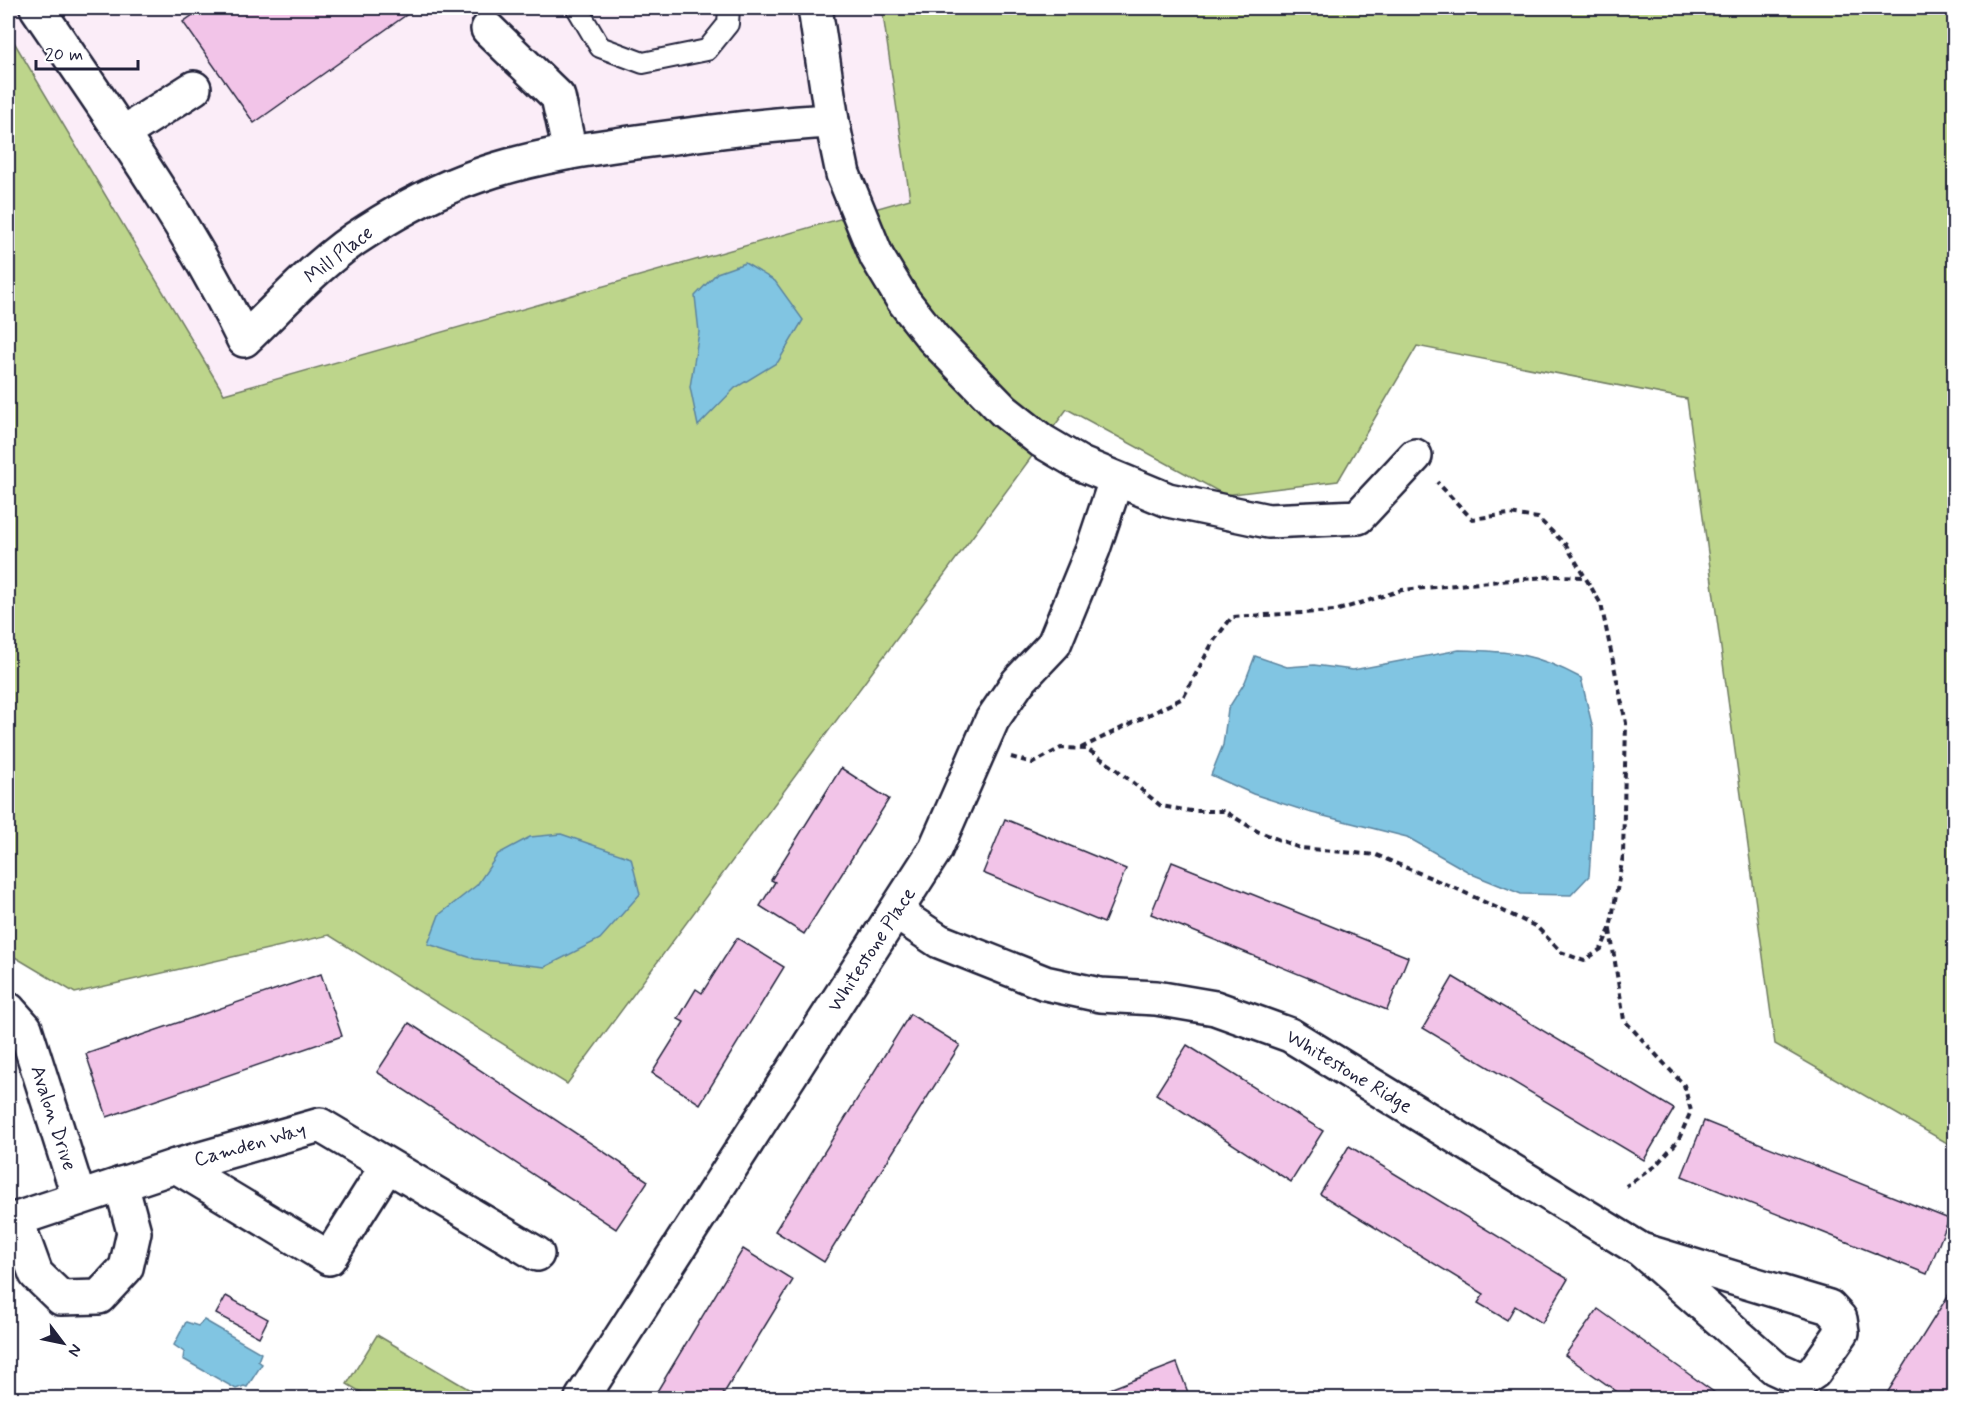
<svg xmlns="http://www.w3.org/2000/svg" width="1962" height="1406" font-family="Mynerve,sans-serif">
<rect width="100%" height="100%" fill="#fff"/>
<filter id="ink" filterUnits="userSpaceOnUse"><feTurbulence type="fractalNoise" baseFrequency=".0167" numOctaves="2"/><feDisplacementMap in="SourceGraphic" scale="12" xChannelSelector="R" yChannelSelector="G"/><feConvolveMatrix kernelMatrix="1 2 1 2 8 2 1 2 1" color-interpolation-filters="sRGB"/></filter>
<g filter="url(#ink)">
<!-- built -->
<polygon fill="#fbedf8" points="8,8 882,8 910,199 223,394 8,32"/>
<!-- green -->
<g fill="#bdd58b" stroke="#707c63" stroke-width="1.5">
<polygon points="882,8 1954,8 1954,1147 1775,1044 1687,399 1417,346 1338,481 1225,495 1067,409 567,1084 329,935 75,993 8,953 8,32 224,394 910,199"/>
<polygon points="377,1335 482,1397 481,1398 371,1398 347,1384"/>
</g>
<!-- water -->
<g fill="#81c5e2" stroke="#5b849f" stroke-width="1.5">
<polygon points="745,263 775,281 803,320 778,362 735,388 698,426 690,387 699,332 695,296 717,273"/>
<path d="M1459,650C1510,651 1535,653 1581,678L1593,729L1592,833L1589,876L1571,895L1521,894L1474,875L1407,837L1312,813L1253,794L1211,775L1223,745L1228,709L1245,682L1255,656L1287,667L1314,665L1353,670Z"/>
<polygon points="561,834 631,858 640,894 600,939 545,967 475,959 428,944 439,915 477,885 498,854 530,837"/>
<polygon points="204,1320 261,1353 258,1361 262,1364 247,1387 244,1386 236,1389 183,1359 184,1352 174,1345 186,1322 198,1326"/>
</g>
<!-- building -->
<g fill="#f2c4e8" stroke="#22223b" stroke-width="1.5">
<polygon points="203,8 416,8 254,123 183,22"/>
<polygon points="841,768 889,799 804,934 760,906 775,882 771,880"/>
<polygon points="1005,819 1126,869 1104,923 983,873"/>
<polygon points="1172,862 1408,957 1387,1010 1151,914"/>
<polygon points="737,938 784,967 700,1104 652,1073 684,1022 678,1019 696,989 702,993"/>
<polygon points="321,974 342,1036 107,1117 86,1054"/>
<polygon points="1453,977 1674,1109 1644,1160 1423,1028"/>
<polygon points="910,1014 960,1045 824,1262 775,1231"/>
<polygon points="409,1023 648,1181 616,1229 377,1072"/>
<polygon points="1187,1045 1323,1131 1291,1182 1156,1094"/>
<polygon points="1704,1121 1949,1219 1927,1274 1682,1176"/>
<polygon points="1349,1146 1568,1279 1542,1323 1515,1306 1507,1320 1478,1303 1484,1294 1320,1194"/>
<polygon points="743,1249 793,1280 721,1398 653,1398"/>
<polygon points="1949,1294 1954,1297 1954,1397 1884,1398"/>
<polygon points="226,1296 268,1319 259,1337 216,1314"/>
<polygon points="1598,1309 1722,1398 1626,1398 1565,1355"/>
<polygon points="1177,1363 1190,1398 1093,1398 1092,1396"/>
</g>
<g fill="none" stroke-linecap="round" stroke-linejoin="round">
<!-- lane casing -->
<g stroke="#22223b" stroke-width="24">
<polyline id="lane" points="577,8 600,47 643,63 707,50 728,24 729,8"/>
</g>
<!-- street casing -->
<g stroke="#22223b" stroke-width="38">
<g id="street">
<path d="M37,8C110,116 187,222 244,340C283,303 321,259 367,231C401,209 439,189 477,176C533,156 592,148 651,140C711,132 771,124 832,121"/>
<polyline points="815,8 832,121 843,174 877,257 903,300 933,338 1004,411 1042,441 1081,464 1168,500 1268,521 1358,517 1415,456"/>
<polyline points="488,29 558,97 570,152"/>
<polyline points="122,134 194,88"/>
<polyline points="897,913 939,941 1045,983 1100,995 1156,998 1215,1008 1290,1035 1641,1250 1775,1368 1802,1380 1814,1372 1842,1332 1840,1319 1829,1307 1641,1250"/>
<polyline points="8,1009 25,1028 79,1198"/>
<polyline points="176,1166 329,1258 387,1166"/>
<polyline points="16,1219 36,1274 61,1298 99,1297 126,1268 134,1232 121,1184"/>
<polyline points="8,1222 176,1166 320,1125 537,1254"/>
<polyline points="582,1398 935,850 992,720 1018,682 1054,644 1093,549 1116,480"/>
</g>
</g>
<!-- path -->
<g stroke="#22223b" stroke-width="4" stroke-dasharray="6 4.5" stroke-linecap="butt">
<polyline points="1081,748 1183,698 1213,642 1232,617 1335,611 1402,590 1556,576 1584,577"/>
<polyline points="1011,757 1033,763 1061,748 1087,749 1116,769 1161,806 1191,811 1224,811 1257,831 1300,848 1376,855 1455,888 1537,927 1561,952 1584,961 1601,949 1610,929 1623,856 1626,723 1601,604 1566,545 1538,518 1509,514 1472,519 1437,482"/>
<polyline points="1610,930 1624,1020 1684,1085 1691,1111 1678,1141 1655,1166 1626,1186"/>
</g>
<!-- lane -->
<use href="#lane" stroke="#fff" stroke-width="20"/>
<!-- street -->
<use href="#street" stroke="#fff" stroke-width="33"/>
</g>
</g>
<g text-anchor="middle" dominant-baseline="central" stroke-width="4.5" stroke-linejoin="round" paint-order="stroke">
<!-- street labels -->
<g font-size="20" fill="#22223b" stroke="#fff">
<text transform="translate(339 255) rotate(-38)">Mill Place</text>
<text transform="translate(872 950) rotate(-57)">Whitestone Place</text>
<text transform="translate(1349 1072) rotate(31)">Whitestone Ridge</text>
<text transform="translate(53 1118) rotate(72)">Avalon Drive</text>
<text transform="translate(250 1145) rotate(-16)">Camden Way</text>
</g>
</g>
<!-- margin -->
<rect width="1962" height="1406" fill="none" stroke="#fff" stroke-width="30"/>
<rect x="15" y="15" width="1932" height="1376" fill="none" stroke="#22223b" stroke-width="2" filter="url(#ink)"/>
<!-- north arrow -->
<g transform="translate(63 1343) rotate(122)" stroke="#ffffff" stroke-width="4.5" paint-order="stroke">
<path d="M0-4.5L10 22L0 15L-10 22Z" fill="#22223b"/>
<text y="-9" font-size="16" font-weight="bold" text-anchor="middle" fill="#22223b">N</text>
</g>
<!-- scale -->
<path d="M36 60v9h102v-9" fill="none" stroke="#22223b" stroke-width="3"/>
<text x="45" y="60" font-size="18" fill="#22223b" stroke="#ffffff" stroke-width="4.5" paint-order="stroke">20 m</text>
</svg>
